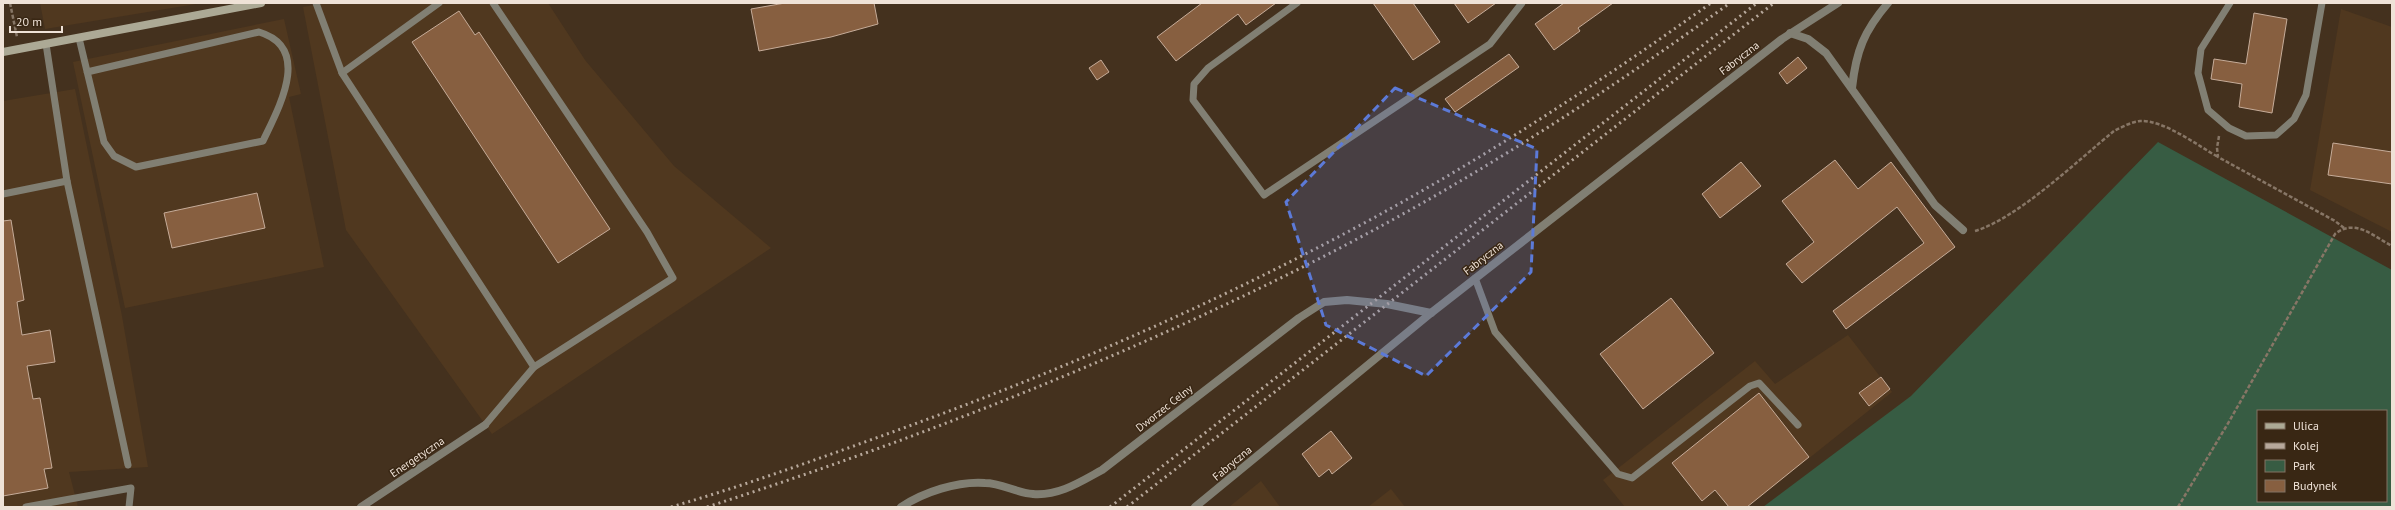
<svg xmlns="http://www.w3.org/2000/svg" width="2395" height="510" font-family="'PT Sans',sans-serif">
<rect width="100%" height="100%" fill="#44311e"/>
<!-- built -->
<g fill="#50381f">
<polygon points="40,3 202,3 45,29"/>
<polygon points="324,3 548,3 585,60 674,166 771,248 492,434 346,230 303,7"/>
<polygon points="2341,9 2392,27 2392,232 2310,190"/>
<polygon points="284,19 301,94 289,97 324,267 125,308 73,62"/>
<polygon points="75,89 122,316 148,467 69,472 78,507 3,507 3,101"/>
<polygon points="1848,335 1892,392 1748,507 1625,507 1603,480 1755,361 1775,384"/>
<polygon points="1261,481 1280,507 1229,507"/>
<polygon points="1391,489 1405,507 1368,507"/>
</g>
<!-- green -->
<path fill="#375c43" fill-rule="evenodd" d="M2158,142L2392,270V507H1763L1911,396ZM2258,411H2386V501H2258Z"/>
<!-- building -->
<g fill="#875f40" stroke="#c6ac99">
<polygon points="785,3 874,3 878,24 831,37 759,51 751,9"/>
<polygon points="1202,3 1276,3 1246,25 1238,14 1176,61 1157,37"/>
<polygon points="1373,3 1413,3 1440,42 1413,60"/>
<polygon points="1454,3 1496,3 1468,23"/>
<polygon points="1564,3 1613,3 1578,28 1580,31 1554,50 1535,24"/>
<polygon points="459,11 475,35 479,32 610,229 558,263 412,42"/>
<polygon points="2254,13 2287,19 2272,113 2239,107 2242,84 2211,79 2214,59 2246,64"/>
<polygon points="1509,54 1519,67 1455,112 1445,99"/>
<polygon points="1798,57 1807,68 1787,84 1779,73"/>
<polygon points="1101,60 1109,72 1097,80 1089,68"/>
<polygon points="2333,143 2392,152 2392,184 2328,175"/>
<polygon points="1835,160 1858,189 1891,162 1955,247 1846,329 1833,311 1924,243 1897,207 1802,283 1786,264 1814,242 1782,201"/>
<polygon points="1741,162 1761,186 1720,218 1702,194"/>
<polygon points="257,193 265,228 172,248 164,213"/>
<polygon points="11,220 24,300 17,302 22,335 50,330 55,362 27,366 33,399 40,398 52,468 44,469 48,488 3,496 3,221"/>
<polygon points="1671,298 1714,353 1643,409 1600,354"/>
<polygon points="1881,377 1890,389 1869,406 1859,393"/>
<polygon points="1759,393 1809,457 1747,507 1729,507 1715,490 1702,501 1672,463"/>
<polygon points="1331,431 1352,458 1332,474 1329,469 1319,477 1302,454"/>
</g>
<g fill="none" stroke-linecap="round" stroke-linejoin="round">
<!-- path -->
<g stroke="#877666" stroke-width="2.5" stroke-dasharray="4 2" stroke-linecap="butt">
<polyline points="10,3 17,37"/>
<polyline points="2219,136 2217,148 2218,157 2335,221 2344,228"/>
<path d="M1975,231C2018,218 2077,161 2114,131C2122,127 2131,122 2140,121C2164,120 2197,145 2218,157"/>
<path d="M2178,507L2230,420L2335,234C2355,218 2373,236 2392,246"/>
</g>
<!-- lane -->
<g stroke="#817f73" stroke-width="7">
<polyline points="316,3 342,73 534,367"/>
<polyline points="1297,3 1208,68 1194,84 1193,100 1264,195 1490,44 1522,3"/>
<polyline points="2230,3 2201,49 2198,73 2208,110 2229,128 2246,136 2276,135 2294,119 2306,95 2322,3"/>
<path d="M79,38L104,142L114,156L136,167L263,141C278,109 313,48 259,32L87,72"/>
<polyline points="46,44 67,181"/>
<polyline points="342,73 439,3"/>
<polyline points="3,194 67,181 128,465"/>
<polyline points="1475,278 1495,332 1618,474 1632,478 1750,386 1759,383 1798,425"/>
<polyline points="485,425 534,367 673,278 647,232 493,3"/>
<polyline points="26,507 131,488 129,507"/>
</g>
<!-- street -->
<g stroke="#817f73" stroke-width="8">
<polyline points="1790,33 1808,39 1826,53 1935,205 1963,230"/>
<path d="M1852,88C1856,51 1864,31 1888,3"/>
<polyline points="361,507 485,425"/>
<path d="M901,507C924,492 957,481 985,483C1001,483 1017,493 1033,494C1059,496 1080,482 1102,470L1299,318L1324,302L1347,300L1387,304L1431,313"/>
<polyline points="1195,507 1431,313 1782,39 1838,3"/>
</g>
<!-- secondary -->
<polyline stroke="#aca995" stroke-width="8" points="3,52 261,3"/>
<!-- rail -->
<g stroke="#b7a89b" stroke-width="3" stroke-dasharray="2 4" stroke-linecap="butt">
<path d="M671,507C743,486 815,460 887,434C1062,371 1234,296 1397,205C1506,144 1610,75 1711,3"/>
<path d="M707,507C924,437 1137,353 1340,248C1476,177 1606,93 1730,3"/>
<polyline points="1110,507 1757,3"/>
<polyline points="1127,507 1774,3"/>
</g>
</g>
<!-- marked area -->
<path fill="#5c7ad8" fill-opacity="0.2" stroke="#5c7ad8" stroke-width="3" stroke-dasharray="8 5" stroke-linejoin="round" d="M1395,88L1537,149L1531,272L1426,376L1326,325L1286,202Z"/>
<g text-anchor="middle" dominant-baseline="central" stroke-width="3" stroke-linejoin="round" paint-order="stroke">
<!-- street labels -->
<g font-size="11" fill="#efe2d7" stroke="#392714">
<text transform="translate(1739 58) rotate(-38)">Fabryczna</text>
<text transform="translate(1483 258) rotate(-38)">Fabryczna</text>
<text transform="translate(1164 408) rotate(-38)">Dworzec Celny</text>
<text transform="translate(417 457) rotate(-34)">Energetyczna</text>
<text transform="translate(1232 463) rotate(-40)">Fabryczna</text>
</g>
</g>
<!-- border -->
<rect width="2395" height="510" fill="none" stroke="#efe2d7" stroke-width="8"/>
<!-- legend -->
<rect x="2257" y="410" width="130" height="92" fill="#392714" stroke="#827262"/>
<rect x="2265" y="423" width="20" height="6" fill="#aca995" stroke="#827262"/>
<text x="2293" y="430" font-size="12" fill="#efe2d7">Ulica</text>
<rect x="2265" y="443" width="20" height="6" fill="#b7a89b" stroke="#827262"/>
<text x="2293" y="450" font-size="12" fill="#efe2d7">Kolej</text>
<rect x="2265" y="460" width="20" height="12" fill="#375c43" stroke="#827262"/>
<text x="2293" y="470" font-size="12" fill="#efe2d7">Park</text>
<rect x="2265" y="480" width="20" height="12" fill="#875f40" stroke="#827262"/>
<text x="2293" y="490" font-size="12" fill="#efe2d7">Budynek</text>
<!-- scale -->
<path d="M10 26v6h52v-6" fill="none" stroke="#efe2d7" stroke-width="2"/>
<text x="16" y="26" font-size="12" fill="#efe2d7" stroke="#392714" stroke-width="3" paint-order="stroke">20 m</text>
</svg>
